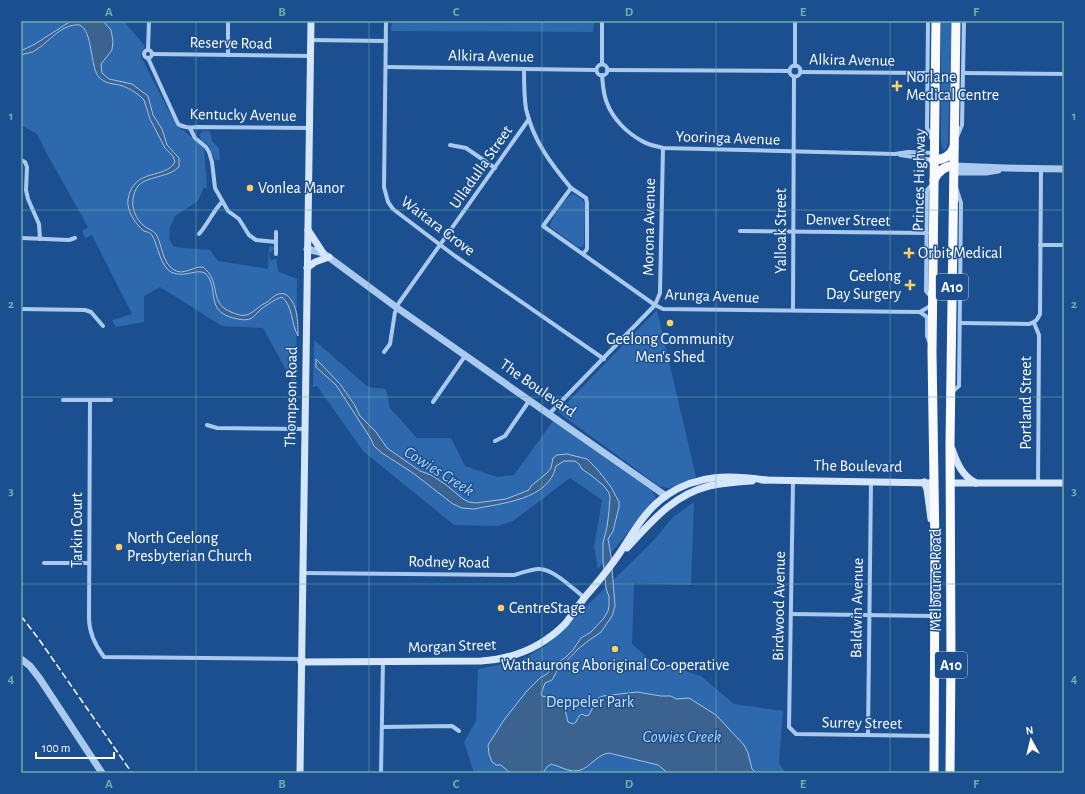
<svg xmlns="http://www.w3.org/2000/svg" width="1085" height="794" font-family="'Alegreya Sans',sans-serif">
<rect width="100%" height="100%" fill="#1b4f8f"/>
<!-- green -->
<g fill="#2e69ad">
<polygon points="21,21 124,21 145,46 141,53 141,57 176,125 204,147 207,189 204,187 198,201 175,216 170,227 169,239 174,247 210,250 218,261 268,269 269,246 274,247 274,249 269,254 271,261 276,258 278,270 277,271 297,279 296,381 292,381 263,328 222,326 160,287 144,296 144,322 116,327 112,320 132,314 92,235 85,238 82,231 88,227 47,154 37,134 21,125"/>
<polygon points="392,21 594,21 593,32 391,31"/>
<polygon points="941,21 952,21 948,141 947,147 944,151 941,143"/>
<polygon points="203,131 210,131 212,141 219,148 220,160 215,160 209,146 202,141 199,135"/>
<path d="M573,194L582,199L585,204L584,244L582,247H578L553,229L550,226C551,218 566,196 573,194Z"/>
<polygon points="657,310 696,477 672,489 659,486 558,412"/>
<polygon points="314,340 368,387 386,389 390,408 417,438 451,438 465,466 497,477 514,475 553,421 652,491 656,498 598,569 594,547 602,500 570,478 513,521 498,526 454,525 363,451 317,386 313,387"/>
<polygon points="694,502 691,585 634,583 632,644 650,660 701,676 734,704 783,711 779,763 786,773 474,773 464,742 476,721 478,669 519,661 547,645 654,540 673,517"/>
</g>
<!-- water -->
<g fill="#3c6290" stroke="#9cc4f0">
<path d="M71,21H103L111,30L113,41L112,50L101,64L102,73L109,79L132,84L148,96L153,115L162,129L167,145L179,158V167C168,178 146,176 138,186C129,199 132,215 143,225C147,229 153,230 156,234C162,244 162,263 174,270C184,276 193,266 203,267C222,282 208,303 231,312C245,318 248,316 259,307C261,305 264,304 267,302C273,298 276,292 285,294C298,302 298,322 298,336C291,324 293,306 282,297C275,299 267,305 261,309C253,317 251,322 238,319C203,313 220,289 206,274C199,267 184,279 171,272C160,266 158,245 152,235C150,232 147,232 144,231C136,225 126,210 128,199C134,167 165,180 175,162L173,156L165,148L150,119L144,100C139,94 130,89 123,86C114,83 105,85 98,76C90,64 93,33 80,25C62,23 50,41 36,50C32,53 26,53 21,55V51L35,44Z"/>
<path d="M316,359L340,384L354,404L360,416L376,432L387,448L420,471L431,475L445,484L463,499L469,502L476,503L506,499L529,490L531,486L547,473L551,468L553,458L557,455L567,454L587,459L597,469L611,487L619,502V507L613,531L608,539L611,556L615,606L612,616L601,632L588,641L578,649L557,671L552,680L545,683L541,694L542,696L561,700L564,705L568,722L573,724L576,722L579,716L582,714L586,716L589,715L595,703L599,701L598,698L603,696L637,692L661,696H671L676,699L689,698L716,715L744,745L748,753L752,769L756,773H668L658,765L609,753C594,755 589,772 573,771C565,770 559,766 551,764L547,767L543,773H513L509,772L501,765H496L492,762L489,754L488,745L504,720L526,692L540,678L547,674L553,666L566,657L573,650L581,638L591,632L604,618L608,611L609,606V597L606,588L603,561V543L607,527L609,511L610,497L609,493L604,486L592,476L582,469L579,464L575,461H564L556,466C549,500 502,503 474,509L462,508L453,504L413,473L382,453L374,446L371,439L336,385L316,367Z"/>
</g>
<g fill="none" stroke-linecap="round" stroke-linejoin="round">
<!-- minor -->
<g stroke="#a9c9ee" stroke-width="4">
<polyline points="386,21 384,187 388,202 393,209 455,256 604,359"/>
<polyline points="928,21 927,128 932,140"/>
<polyline points="310,40 386,41"/>
<circle cx="148" cy="54" r="4"/>
<polyline points="148,50 149,21"/>
<polyline points="152,54 310,56"/>
<polyline points="228,55 228,21"/>
<path d="M148,58L178,124C184,128 190,128 197,127L309,128"/>
<polyline points="602,64 602,21"/>
<circle cx="602" cy="70" r="5.5"/>
<circle cx="795" cy="71" r="5.5"/>
<polyline points="795,66 795,21"/>
<polyline points="386,67 596,70"/>
<path d="M524,69C524,82 524,96 526,109C533,140 551,164 571,188"/>
<polyline points="607,70 789,71"/>
<polyline points="800,72 927,73"/>
<polyline points="963,73 1064,74"/>
<path d="M602,75C603,85 603,94 607,103C613,119 627,133 642,141C648,145 656,146 663,148L895,154L908,152L934,153"/>
<polyline points="190,128 195,138 206,147 209,152 212,162 215,188 228,211 239,219 249,235 256,240 276,242"/>
<polyline points="957,137 962,125 964,21"/>
<polyline points="450,145 466,148 495,168"/>
<polyline points="900,155 933,160"/>
<polyline points="21,160 25,162 27,167 26,190 28,199 39,224 40,239"/>
<polyline points="740,231 927,233"/>
<path d="M199,234C208,224 213,211 222,202"/>
<polyline points="21,238 69,240 75,238"/>
<polyline points="1040,245 1064,245"/>
<polyline points="276,254 276,232"/>
<polyline points="583,254 587,249 587,203 586,198 571,188 543,226 655,305 663,309 920,312 932,305"/>
<polyline points="931,297 926,291 927,190 932,185"/>
<polyline points="396,307 529,119"/>
<polyline points="21,309 85,310 91,312 103,326"/>
<polyline points="793,310 794,77"/>
<polyline points="920,312 927,317 927,336 929,341"/>
<path d="M960,323L1029,324C1036,322 1037,320 1040,314L1041,169"/>
<polyline points="1034,323 1039,335 1038,483"/>
<polyline points="384,352 390,344 395,312 398,308"/>
<polyline points="952,392 959,386 961,203 956,187"/>
<polyline points="63,400 111,400"/>
<path d="M90,400L89,618C89,632 95,645 104,657L301,659"/>
<polyline points="433,402 465,356"/>
<polyline points="549,414 655,305 660,293 663,148"/>
<polyline points="207,425 217,428 304,429"/>
<polyline points="495,441 505,436 529,401"/>
<polyline points="793,481 789,727 796,734 933,736"/>
<polyline points="44,563 89,563"/>
<path d="M303,573L514,575C522,573 531,569 539,569C554,569 573,589 585,598"/>
<polyline points="791,614 934,616"/>
<polyline points="383,727 452,726 459,731"/>
<polyline points="868,735 871,482"/>
<polyline points="381,773 383,661"/>
</g>
<!-- tertiary -->
<g stroke="#a9c9ee" stroke-width="7">
<polyline points="954,166 1006,168 1064,169"/>
<polyline points="954,172 986,172 998,170"/>
<polyline points="307,249 323,253 396,307 666,496"/>
<polyline points="21,659 30,666 40,679 102,773"/>
</g>
<!-- secondary -->
<g stroke="#d6e6fa" stroke-width="7">
<polyline points="308,230 323,253"/>
<polyline points="307,268 315,262 329,257"/>
<path d="M952,449C957,463 962,476 976,483"/>
<polyline points="762,480 934,483"/>
<polyline points="924,482 927,489 931,519"/>
<polyline points="950,483 1064,483"/>
<path d="M627,548C651,522 673,495 709,486C723,483 738,482 752,481"/>
<path d="M301,662L481,661C513,659 542,647 565,624C572,615 578,606 585,597C598,582 610,568 621,551C634,531 646,509 667,495C698,474 730,475 766,480"/>
<polyline points="300,773 311,21"/>
</g>
<!-- trunk -->
<g stroke="#f8faff" stroke-width="9">
<path d="M933,160C943,160 951,156 954,147"/>
<path d="M934,180C938,171 944,166 954,166"/>
<polyline points="934,773 935,547 932,352 936,21"/>
<polyline points="950,773 951,657 950,443 956,21"/>
</g>
<!-- rail -->
<polyline stroke="#fff" stroke-width="1.5" stroke-dasharray="7 3" stroke-linecap="butt" points="21,616 38,638 132,773"/>
</g>
<!-- grid -->
<path fill="none" stroke="#6fada8" stroke-width="1" stroke-opacity="0.55" d="M196,21V773M369,21V773M542,21V773M716,21V773M890,21V773M21,210H1064M21,397H1064M21,584H1064"/>
<!-- markers -->
<g fill="#ffd166" stroke="#1b4f8f" stroke-width="1.5">
<path d="M895 80h4v4h4v4h-4v4h-4v-4h-4v-4h4z"/>
<circle cx="250" cy="188" r="4"/>
<path d="M907 247h4v4h4v4h-4v4h-4v-4h-4v-4h4z"/>
<path d="M908 279h4v4h4v4h-4v4h-4v-4h-4v-4h4z"/>
<circle cx="670" cy="323" r="4"/>
<circle cx="119" cy="547" r="4"/>
<circle cx="501" cy="608" r="4"/>
<circle cx="615" cy="649" r="4"/>
</g>
<g text-anchor="middle" dominant-baseline="central" stroke-width="3" stroke-linejoin="round" paint-order="stroke">
<!-- shield labels -->
<g fill="#1b4f8f" stroke="#bbcadd" stroke-width="1">
<rect x="936" y="274" width="32" height="26" rx="3"/>
<rect x="935" y="652" width="32" height="26" rx="3"/>
</g>
<g font-size="15" font-weight="bold" fill="#fff">
<text x="952" y="287">A10</text>
<text x="951" y="665">A10</text>
</g>
<!-- street labels -->
<g font-size="16" fill="#fff" stroke="#1b4f8f">
<text transform="translate(231 43) rotate(1)">Reserve Road</text>
<text transform="translate(491 56) rotate(1)">Alkira Avenue</text>
<text transform="translate(852 60) rotate(1)">Alkira Avenue</text>
<text transform="translate(243 115) rotate(1)">Kentucky Avenue</text>
<text transform="translate(728 138) rotate(2)">Yooringa Avenue</text>
<text transform="translate(481 167) rotate(-55)">Ulladulla Street</text>
<text transform="translate(919 180) rotate(-89)">Princes Highway</text>
<text transform="translate(848 220) rotate(1)">Denver Street</text>
<text transform="translate(438 226) rotate(37)">Waitara Grove</text>
<text transform="translate(649 227) rotate(-89)">Morona Avenue</text>
<text transform="translate(781 231) rotate(-90)">Yalloak Street</text>
<text transform="translate(712 296) rotate(2)">Arunga Avenue</text>
<text transform="translate(538 388) rotate(35)">The Boulevard</text>
<text transform="translate(291 397) rotate(-89)">Thompson Road</text>
<text transform="translate(1026 403) rotate(-90)">Portland Street</text>
<text transform="translate(858 466) rotate(1)">The Boulevard</text>
<text transform="translate(77 530) rotate(-90)">Tarkin Court</text>
<text transform="translate(449 562) rotate(1)">Rodney Road</text>
<text transform="translate(936 580) rotate(-90)">Melbourne Road</text>
<text transform="translate(779 606) rotate(-89)">Birdwood Avenue</text>
<text transform="translate(857 608) rotate(-89)">Baldwin Avenue</text>
<text transform="translate(452 646) rotate(-2)">Morgan Street</text>
<text transform="translate(862 723) rotate(1)">Surrey Street</text>
</g>
<!-- poi labels -->
<g font-size="16" fill="#fff" stroke="#1b4f8f" text-anchor="start">
<text x="906" y="77">Norlane<tspan x="906" dy="18">Medical Centre</tspan></text>
<text x="258" y="188">Vonlea Manor</text>
<text x="918" y="253">Orbit Medical</text>
<text x="901" y="276" text-anchor="end">Geelong<tspan x="901" dy="18">Day Surgery</tspan></text>
<text x="670" y="339" text-anchor="middle">Geelong Community<tspan x="670" dy="18">Men's Shed</tspan></text>
<text x="127" y="538">North Geelong<tspan x="127" dy="18">Presbyterian Church</tspan></text>
<text x="509" y="608">CentreStage</text>
<text x="615" y="665" text-anchor="middle">Wathaurong Aboriginal Co-operative</text>
</g>
<!-- park labels -->
<g font-size="16" fill="#cfe3fa" stroke="#1b4f8f">
<text x="590" y="702">Deppeler Park</text>
</g>
<!-- water labels -->
<g font-size="17" font-style="italic" fill="#b5d3f5" stroke="#1b4f8f">
<text transform="translate(439 471) rotate(32)">Cowies Creek</text>
<text x="682" y="736">Cowies Creek</text>
</g>
</g>
<!-- border -->
<rect width="1085" height="794" fill="none" stroke="#1b4f8f" stroke-width="44"/>
<!-- north arrow -->
<g transform="translate(1031 740) rotate(352)" stroke="#1b4f8f" stroke-width="3" paint-order="stroke">
<path d="M0-3L7 15L0 10L-7 15Z" fill="#ffffff"/>
<text y="-6" font-size="11" font-weight="bold" text-anchor="middle" fill="#ffffff">N</text>
</g>
<!-- scale -->
<path d="M36 752v6h78v-6" fill="none" stroke="#ffffff" stroke-width="2"/>
<text x="42" y="752" font-size="12" fill="#ffffff" stroke="#1b4f8f" stroke-width="3" paint-order="stroke">100 m</text>
<rect x="22" y="22" width="1041" height="750" fill="none" stroke="#6fada8" stroke-width="1.5"/>
<g font-size="13" text-anchor="middle" font-weight="bold" fill="#6fada8">
<text x="109" y="16">A</text>
<text x="282" y="16">B</text>
<text x="456" y="16">C</text>
<text x="629" y="16">D</text>
<text x="803" y="16">E</text>
<text x="976" y="16">F</text>
<text x="11" y="120">1</text>
<text x="1074" y="120">1</text>
<text x="11" y="308">2</text>
<text x="1074" y="308">2</text>
<text x="11" y="495">3</text>
<text x="1074" y="495">3</text>
<text x="11" y="683">4</text>
<text x="1074" y="683">4</text>
<text x="109" y="788">A</text>
<text x="282" y="788">B</text>
<text x="456" y="788">C</text>
<text x="629" y="788">D</text>
<text x="803" y="788">E</text>
<text x="976" y="788">F</text>
</g>
</svg>
